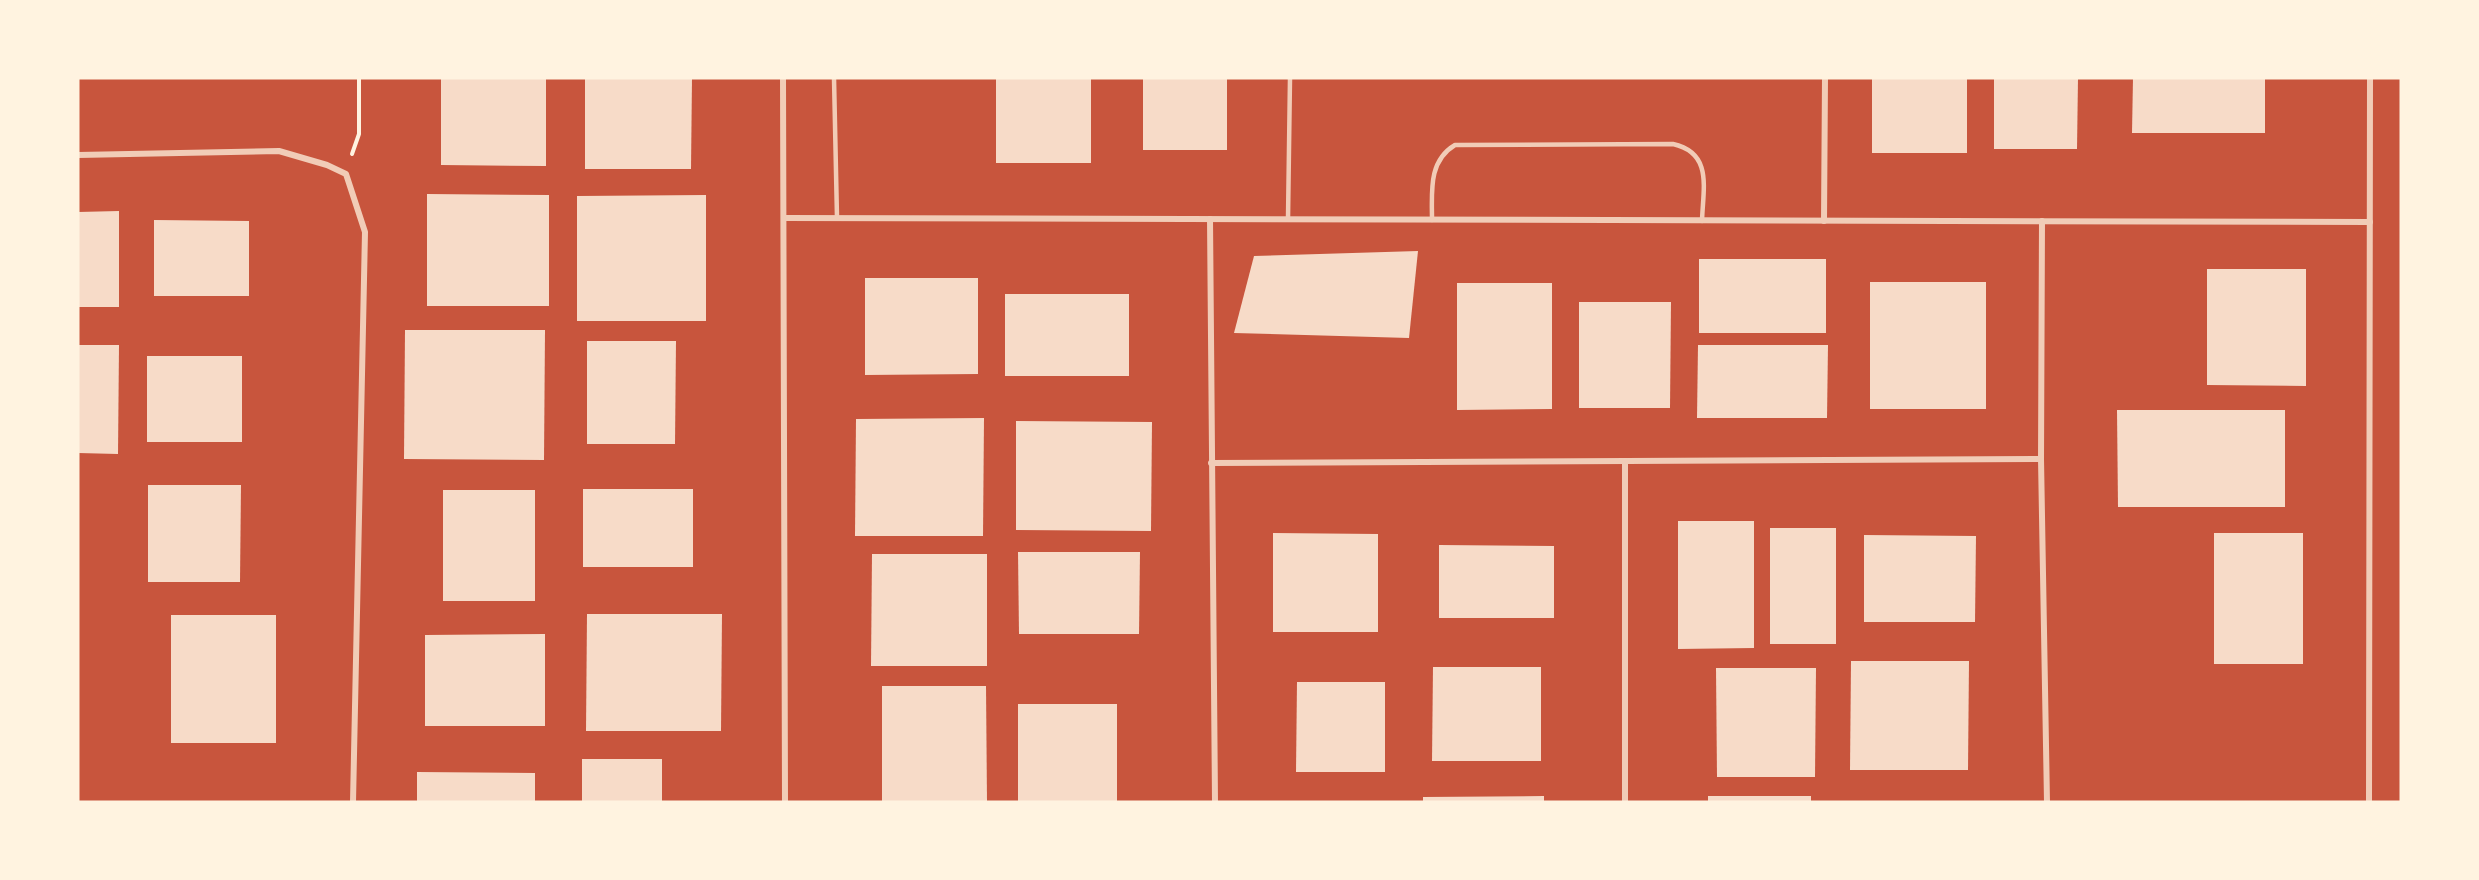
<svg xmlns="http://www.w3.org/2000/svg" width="2479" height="880" font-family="'Roboto Serif',serif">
<rect width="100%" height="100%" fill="#c8553d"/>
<!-- building -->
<g fill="#f7dbc8">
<polygon points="441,78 546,78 546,166 441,165"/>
<polygon points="585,78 692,78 691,169 585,169"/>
<rect x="996" y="78" width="95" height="85"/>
<rect x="1143" y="78" width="84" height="72"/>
<rect x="1872" y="78" width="95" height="75"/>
<polygon points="1994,78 2078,78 2077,149 1994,149"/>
<polygon points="2133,78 2265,78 2265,133 2132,133"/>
<polygon points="427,194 549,195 549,306 427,306"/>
<polygon points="706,195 706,321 577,321 577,196"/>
<polygon points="119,211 119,307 78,307 78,212"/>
<polygon points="154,220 249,221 249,296 154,296"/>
<polygon points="1418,251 1409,338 1234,333 1254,256"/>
<rect x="1699" y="259" width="127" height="74"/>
<polygon points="2207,269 2306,269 2306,386 2207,385"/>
<polygon points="865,278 978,278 978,374 865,375"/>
<rect x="1870" y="282" width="116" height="127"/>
<polygon points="1457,283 1552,283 1552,409 1457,410"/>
<rect x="1005" y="294" width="124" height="82"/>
<polygon points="1579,302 1671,302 1670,408 1579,408"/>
<polygon points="405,330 545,330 544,460 404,459"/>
<polygon points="587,341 676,341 675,444 587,444"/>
<polygon points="78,345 119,345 118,454 78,453"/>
<polygon points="1698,345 1828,345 1827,418 1697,418"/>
<rect x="147" y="356" width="95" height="86"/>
<polygon points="2117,410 2285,410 2285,507 2118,507"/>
<polygon points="984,418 983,536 855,536 856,419"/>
<polygon points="1016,421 1152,422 1151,531 1016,530"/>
<polygon points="148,485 241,485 240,582 148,582"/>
<rect x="583" y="489" width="110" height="78"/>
<rect x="443" y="490" width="92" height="111"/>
<polygon points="1678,521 1754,521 1754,648 1678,649"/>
<rect x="1770" y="528" width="66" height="116"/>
<polygon points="1273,533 1378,534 1378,632 1273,632"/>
<rect x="2214" y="533" width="89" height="131"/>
<polygon points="1864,535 1976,536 1975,622 1864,622"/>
<polygon points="1439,545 1554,546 1554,618 1439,618"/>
<polygon points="1018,552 1140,552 1139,634 1019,634"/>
<polygon points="872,554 987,554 987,666 871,666"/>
<polygon points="587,614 722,614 721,731 586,731"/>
<rect x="171" y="615" width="105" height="128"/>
<polygon points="545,634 545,726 425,726 425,635"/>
<polygon points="1851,661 1969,661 1968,770 1850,770"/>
<polygon points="1433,667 1541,667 1541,761 1432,761"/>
<polygon points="1716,668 1816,668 1815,777 1717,777"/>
<polygon points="1297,682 1385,682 1385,772 1296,772"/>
<polygon points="882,686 986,686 987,802 882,802"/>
<rect x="1018" y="704" width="99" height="98"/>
<rect x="582" y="759" width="80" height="43"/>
<polygon points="417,772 535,773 535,802 417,802"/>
<polygon points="1544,796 1544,802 1423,802 1423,797"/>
<rect x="1708" y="796" width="103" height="6"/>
</g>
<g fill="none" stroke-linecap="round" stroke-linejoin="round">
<!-- path -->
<polyline stroke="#fff3e0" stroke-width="4" points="352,154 359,134 359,78"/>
<!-- service -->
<g stroke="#f1ccb7" stroke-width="4.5">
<polyline points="834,78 837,218"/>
<polyline points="1288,219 1290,78"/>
<path d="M1432,220C1432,192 1428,161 1455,145L1673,144C1713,153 1703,188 1702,221"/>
</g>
<!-- minor -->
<g stroke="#f1ccb7" stroke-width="6">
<polyline points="783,78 785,802"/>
<polyline points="78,155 279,151 327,165 346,174 365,232 353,802"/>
<polyline points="784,218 2370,222"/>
<polyline points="1210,219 1215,802"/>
<polyline points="1824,221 1825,78"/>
<polyline points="2042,221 2041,459 2047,802"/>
<polyline points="1211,463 2041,459"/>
<polyline points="1625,802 1625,461"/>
<polyline points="2369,802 2370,78"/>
</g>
</g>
<!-- border -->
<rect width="2479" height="880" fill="none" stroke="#fff3e0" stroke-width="159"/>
</svg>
